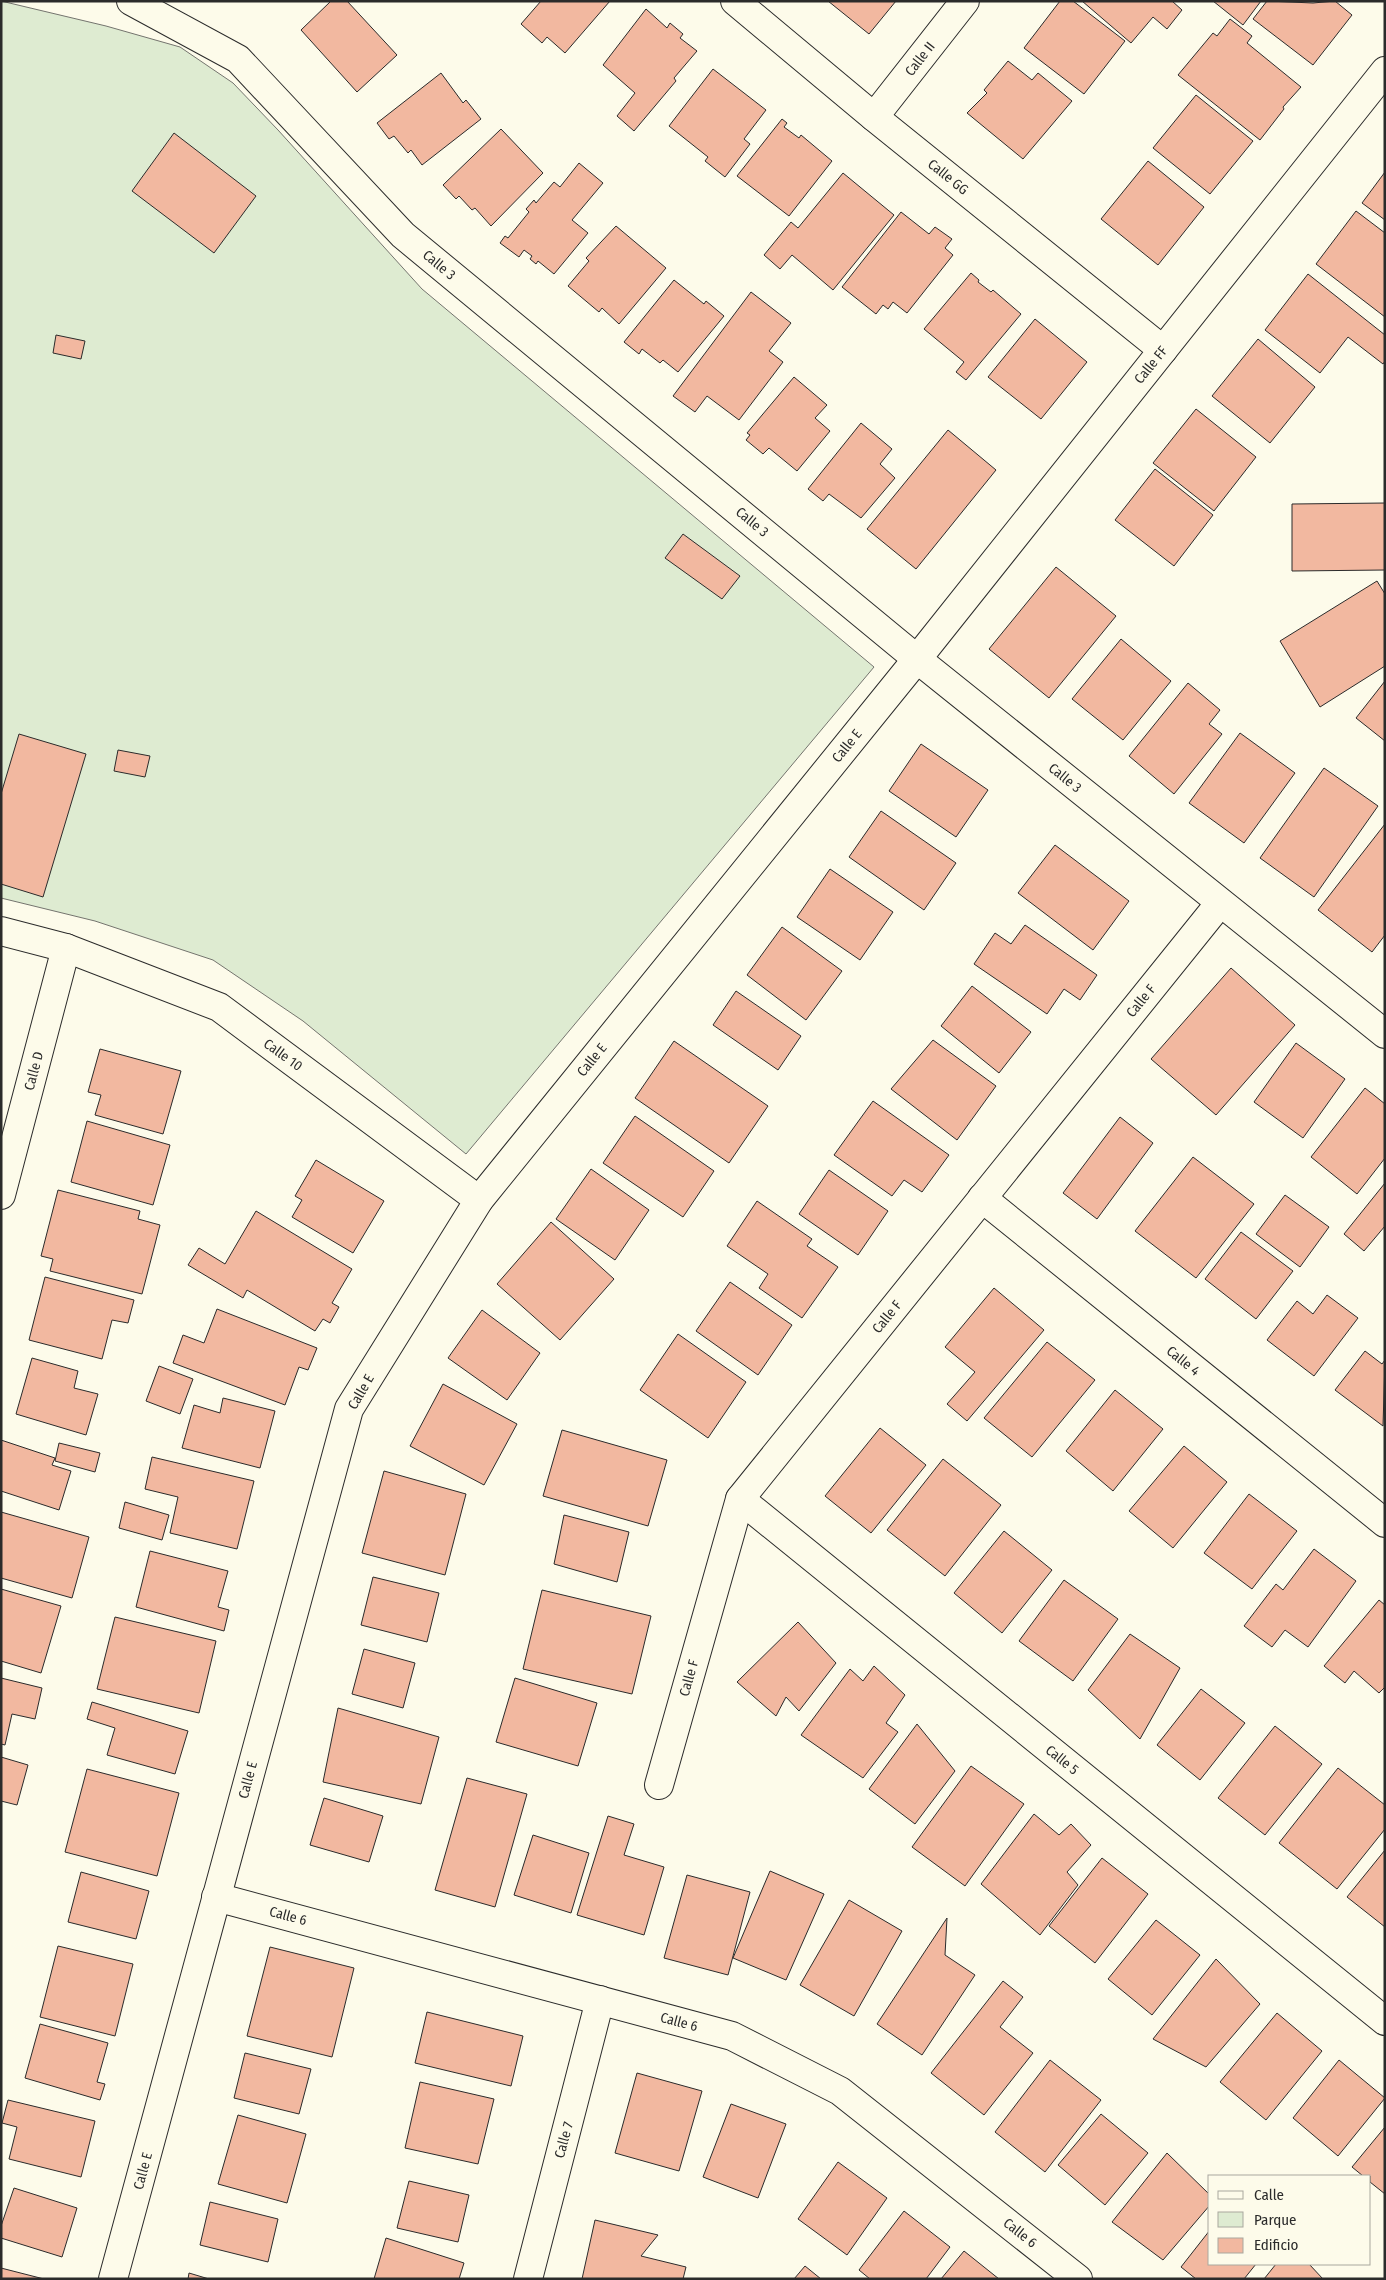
<svg xmlns="http://www.w3.org/2000/svg" width="1386" height="2280" font-family="'Fira Sans Condensed',sans-serif">
<rect width="100%" height="100%" fill="#fdfbea"/>
<!-- green -->
<polygon fill="#deebd1" stroke="#74746e" points="1,1 106,26 180,47 233,83 278,130 422,289 874,667 466,1154 303,1021 213,960 95,921 1,898"/>
<!-- building -->
<g fill="#f2b8a0" stroke="#2b2b2b">
<polygon points="331,1 347,1 397,55 357,92 301,30"/>
<polygon points="541,1 610,1 565,53 547,37 542,43 521,24"/>
<polygon points="828,1 896,1 869,34"/>
<polygon points="1060,1 1073,1 1125,41 1084,94 1024,48"/>
<polygon points="1082,1 1172,1 1182,10 1167,29 1153,17 1131,43"/>
<polygon points="1213,1 1261,1 1243,25"/>
<polygon points="1267,1 1313,3 1335,1 1352,15 1313,65 1253,19"/>
<polygon points="646,9 667,28 670,23 683,34 680,38 697,51 674,78 676,81 634,131 617,116 635,93 603,65"/>
<polygon points="1230,19 1252,36 1247,43 1301,87 1283,107 1284,109 1260,140 1178,75 1213,33 1217,36"/>
<polygon points="1008,61 1032,80 1038,73 1072,101 1023,159 967,113 987,93 984,90"/>
<polygon points="713,69 766,110 744,139 750,144 725,177 705,161 708,157 669,126"/>
<polygon points="441,73 463,103 466,100 481,119 422,165 411,150 408,153 394,136 389,139 377,123"/>
<polygon points="1196,95 1253,141 1210,194 1153,148"/>
<polygon points="782,119 787,123 784,127 799,138 801,135 832,161 789,216 737,176"/>
<polygon points="501,129 543,173 491,226 475,208 472,210 459,196 456,199 443,185"/>
<polygon points="174,133 256,196 214,253 132,191"/>
<polygon points="1148,161 1204,207 1158,265 1101,219"/>
<polygon points="579,163 603,183 572,220 588,233 554,274 538,261 536,264 530,259 532,256 524,250 519,257 500,243 505,236 508,238 529,212 526,209 534,200 536,203 554,182 560,187"/>
<polygon points="1385,172 1385,220 1362,203"/>
<polygon points="843,173 894,215 833,290 792,255 780,269 764,255 791,222 798,228"/>
<polygon points="1356,211 1385,233 1385,317 1316,264"/>
<polygon points="901,212 929,234 935,227 952,239 945,248 953,255 907,313 893,302 888,309 883,305 876,314 842,287"/>
<polygon points="616,226 666,268 619,324 602,308 599,312 568,286 589,261 586,258"/>
<polygon points="971,273 979,280 978,282 991,292 993,290 1021,314 966,380 956,372 964,362 924,329"/>
<polygon points="1308,274 1385,335 1385,361 1383,364 1348,337 1320,373 1265,330"/>
<polygon points="674,280 704,304 706,301 724,316 678,372 663,360 660,363 642,349 639,354 624,342"/>
<polygon points="751,292 791,323 769,351 783,362 739,420 707,396 695,412 673,396"/>
<polygon points="1035,319 1087,362 1041,419 988,377"/>
<polygon points="56,335 85,341 81,359 53,353"/>
<polygon points="1258,339 1315,387 1270,443 1212,396"/>
<polygon points="794,377 827,405 815,418 830,431 797,471 769,448 763,454 746,440 750,435 747,433"/>
<polygon points="1196,409 1256,457 1214,511 1153,463"/>
<polygon points="861,423 892,449 880,464 895,478 861,518 829,494 823,501 808,489"/>
<polygon points="948,430 996,470 916,569 867,529"/>
<polygon points="1155,469 1213,515 1174,566 1115,520"/>
<polygon points="1385,503 1385,570 1292,571 1292,504"/>
<polygon points="683,534 740,576 722,599 665,558"/>
<polygon points="1056,567 1116,616 1049,698 989,649"/>
<polygon points="1377,581 1385,594 1385,666 1320,707 1280,641"/>
<polygon points="1121,639 1171,681 1123,740 1072,699"/>
<polygon points="1385,681 1385,741 1356,718"/>
<polygon points="1188,683 1220,710 1209,724 1222,734 1174,794 1129,756"/>
<polygon points="1240,733 1295,773 1244,843 1189,803"/>
<polygon points="19,734 86,754 43,897 1,884 1,794"/>
<polygon points="921,744 988,790 956,837 889,791"/>
<polygon points="118,750 150,756 145,777 114,771"/>
<polygon points="1324,768 1378,806 1314,897 1260,858"/>
<polygon points="881,811 956,863 924,910 849,857"/>
<polygon points="1385,824 1385,935 1372,952 1318,910"/>
<polygon points="1055,845 1129,901 1093,950 1018,893"/>
<polygon points="830,869 893,912 860,960 797,917"/>
<polygon points="1025,925 1097,975 1080,1000 1064,989 1047,1014 974,964 995,933 1011,944"/>
<polygon points="782,927 842,971 806,1020 747,975"/>
<polygon points="1231,968 1295,1025 1216,1115 1151,1059"/>
<polygon points="972,986 1031,1032 999,1073 941,1026"/>
<polygon points="736,991 801,1036 778,1070 713,1025"/>
<polygon points="933,1040 996,1086 957,1140 891,1089"/>
<polygon points="674,1041 768,1106 729,1163 635,1098"/>
<polygon points="1296,1043 1345,1079 1303,1138 1254,1102"/>
<polygon points="100,1049 181,1071 163,1134 95,1115 101,1095 88,1092"/>
<polygon points="1365,1088 1385,1104 1385,1158 1357,1194 1311,1157"/>
<polygon points="873,1101 949,1155 922,1192 904,1180 892,1196 834,1155"/>
<polygon points="635,1116 714,1171 683,1217 603,1163"/>
<polygon points="1120,1117 1153,1143 1097,1219 1063,1193"/>
<polygon points="87,1121 170,1145 153,1205 71,1182"/>
<polygon points="1193,1157 1254,1204 1196,1278 1135,1231"/>
<polygon points="316,1160 384,1201 353,1253 292,1217 302,1200 295,1196"/>
<polygon points="591,1169 649,1210 615,1260 556,1219"/>
<polygon points="829,1170 888,1211 858,1255 799,1214"/>
<polygon points="1385,1183 1385,1226 1364,1251 1344,1234"/>
<polygon points="58,1190 140,1211 138,1219 160,1225 142,1294 50,1271 53,1259 41,1256"/>
<polygon points="1285,1195 1329,1227 1300,1267 1256,1234"/>
<polygon points="757,1201 812,1239 807,1246 838,1267 802,1318 759,1288 768,1274 727,1246"/>
<polygon points="256,1211 352,1269 332,1303 339,1307 330,1323 323,1319 315,1331 247,1290 243,1298 188,1265 199,1248 225,1264"/>
<polygon points="551,1222 614,1279 560,1340 497,1284"/>
<polygon points="1241,1232 1293,1271 1256,1319 1205,1279"/>
<polygon points="45,1277 134,1300 128,1323 112,1320 102,1359 29,1340"/>
<polygon points="730,1282 792,1325 758,1375 696,1331"/>
<polygon points="994,1288 1044,1330 967,1421 947,1404 975,1372 945,1347"/>
<polygon points="1327,1295 1358,1318 1314,1376 1267,1340 1297,1301 1313,1314"/>
<polygon points="217,1309 317,1348 308,1370 299,1367 285,1405 173,1363 183,1335 204,1343"/>
<polygon points="482,1310 540,1353 507,1400 448,1358"/>
<polygon points="678,1334 746,1382 708,1438 640,1390"/>
<polygon points="1047,1342 1095,1380 1032,1457 984,1418"/>
<polygon points="1365,1351 1382,1364 1385,1360 1383,1426 1335,1390"/>
<polygon points="32,1358 78,1371 74,1388 98,1394 86,1435 16,1414"/>
<polygon points="159,1366 193,1379 180,1414 146,1401"/>
<polygon points="443,1384 517,1424 484,1485 410,1446"/>
<polygon points="1115,1390 1163,1429 1113,1491 1066,1451"/>
<polygon points="223,1398 275,1411 260,1468 182,1448 194,1405 220,1413"/>
<polygon points="880,1428 926,1465 871,1533 825,1496"/>
<polygon points="562,1430 667,1460 648,1526 543,1496"/>
<polygon points="1,1440 55,1458 52,1465 71,1471 59,1510 1,1491"/>
<polygon points="59,1443 100,1453 95,1472 55,1461"/>
<polygon points="1184,1446 1227,1482 1173,1548 1129,1511"/>
<polygon points="152,1457 254,1481 237,1549 170,1533 178,1497 145,1489"/>
<polygon points="943,1459 1001,1505 945,1576 887,1530"/>
<polygon points="384,1471 466,1494 445,1575 362,1553"/>
<polygon points="1249,1494 1297,1531 1252,1589 1204,1553"/>
<polygon points="125,1502 169,1515 162,1540 119,1528"/>
<polygon points="1,1512 89,1537 72,1598 1,1578"/>
<polygon points="564,1515 629,1532 617,1582 554,1564"/>
<polygon points="1004,1531 1052,1570 1002,1633 954,1593"/>
<polygon points="1314,1549 1356,1581 1308,1647 1285,1630 1272,1647 1244,1626 1276,1584 1283,1590"/>
<polygon points="150,1551 228,1571 218,1607 229,1610 224,1631 136,1607"/>
<polygon points="373,1577 439,1593 427,1642 361,1625"/>
<polygon points="1064,1580 1118,1619 1073,1681 1019,1641"/>
<polygon points="1,1589 61,1606 41,1673 1,1661"/>
<polygon points="542,1590 651,1616 632,1694 523,1669"/>
<polygon points="1379,1600 1385,1605 1385,1687 1379,1693 1354,1671 1345,1683 1324,1666"/>
<polygon points="115,1617 216,1641 199,1713 97,1689"/>
<polygon points="798,1622 836,1663 799,1711 786,1697 776,1716 737,1682"/>
<polygon points="1130,1634 1180,1668 1140,1739 1088,1690"/>
<polygon points="364,1649 415,1663 403,1708 352,1694"/>
<polygon points="874,1666 905,1695 886,1723 898,1732 863,1778 801,1735 850,1669 863,1681"/>
<polygon points="1,1678 42,1688 35,1719 12,1714 5,1745 1,1744"/>
<polygon points="515,1678 597,1703 578,1766 496,1742"/>
<polygon points="1201,1689 1245,1723 1200,1780 1157,1745"/>
<polygon points="92,1702 188,1731 175,1774 107,1755 115,1728 87,1719"/>
<polygon points="338,1708 439,1737 421,1804 323,1782"/>
<polygon points="917,1724 955,1771 915,1824 869,1789"/>
<polygon points="1275,1726 1322,1764 1265,1835 1218,1798"/>
<polygon points="1,1757 28,1765 17,1805 1,1801"/>
<polygon points="971,1766 1024,1804 965,1886 912,1847"/>
<polygon points="1338,1768 1385,1805 1385,1829 1337,1889 1279,1843"/>
<polygon points="87,1769 179,1793 157,1876 65,1852"/>
<polygon points="467,1778 527,1794 495,1907 435,1890"/>
<polygon points="324,1798 383,1816 369,1862 310,1845"/>
<polygon points="1034,1814 1059,1835 1071,1824 1091,1845 1067,1872 1078,1885 1040,1935 981,1884"/>
<polygon points="608,1816 634,1824 624,1855 664,1867 644,1935 577,1915"/>
<polygon points="533,1835 589,1853 571,1913 514,1895"/>
<polygon points="1385,1850 1385,1927 1347,1897"/>
<polygon points="1102,1858 1148,1894 1095,1963 1049,1926"/>
<polygon points="770,1871 824,1894 786,1980 733,1958"/>
<polygon points="81,1872 149,1891 136,1939 68,1922"/>
<polygon points="687,1875 750,1892 728,1975 664,1958"/>
<polygon points="849,1900 902,1931 854,2016 800,1985"/>
<polygon points="947,1918 945,1955 975,1975 922,2055 877,2024"/>
<polygon points="1156,1920 1200,1955 1152,2015 1108,1979"/>
<polygon points="58,1946 133,1964 115,2036 40,2017"/>
<polygon points="270,1947 354,1968 332,2057 247,2036"/>
<polygon points="1216,1959 1260,2004 1206,2067 1153,2039"/>
<polygon points="1003,1981 1023,1997 1000,2027 1033,2053 984,2115 931,2073"/>
<polygon points="427,2012 523,2036 511,2086 415,2063"/>
<polygon points="1277,2013 1322,2051 1266,2120 1220,2082"/>
<polygon points="40,2024 108,2043 97,2082 105,2084 100,2100 25,2078"/>
<polygon points="245,2053 311,2069 299,2114 234,2098"/>
<polygon points="1050,2060 1101,2100 1045,2172 995,2132"/>
<polygon points="1339,2060 1385,2098 1338,2156 1293,2118"/>
<polygon points="637,2073 702,2091 679,2171 615,2153"/>
<polygon points="420,2082 494,2099 478,2164 405,2148"/>
<polygon points="8,2100 95,2121 81,2177 9,2159 17,2127 2,2123"/>
<polygon points="731,2104 786,2124 758,2198 703,2177"/>
<polygon points="1101,2114 1148,2153 1105,2205 1058,2165"/>
<polygon points="238,2115 306,2134 287,2203 218,2184"/>
<polygon points="1385,2127 1385,2194 1370,2182 1370,2176 1363,2176 1352,2167"/>
<polygon points="1167,2153 1210,2195 1210,2205 1163,2260 1112,2222"/>
<polygon points="838,2162 887,2198 847,2255 798,2219"/>
<polygon points="409,2181 469,2195 458,2242 397,2228"/>
<polygon points="14,2188 77,2208 62,2257 1,2238 1,2226"/>
<polygon points="210,2202 278,2219 268,2262 200,2245"/>
<polygon points="904,2211 950,2247 926,2279 870,2279 859,2270"/>
<polygon points="595,2220 658,2235 641,2256 686,2267 683,2279 582,2279"/>
<polygon points="1210,2230 1210,2264 1256,2264 1244,2279 1196,2279 1181,2267"/>
<polygon points="386,2238 464,2263 459,2279 374,2279"/>
<polygon points="964,2251 999,2279 941,2279"/>
<polygon points="1276,2264 1309,2264 1323,2279 1264,2279"/>
<polygon points="805,2266 821,2279 794,2279"/>
<polygon points="1,2268 44,2279 1,2279"/>
<polygon points="189,2273 209,2279 188,2279"/>
</g>
<g fill="none" stroke-linecap="round" stroke-linejoin="round">
<!-- minor casing -->
<g stroke="#2b2b2b" stroke-width="30">
<g id="minor">
<polyline points="131,1 238,59 403,235 917,659 1385,1034"/>
<polyline points="735,1 874,117 1163,350"/>
<polyline points="874,117 965,1"/>
<polyline points="1,931 66,948 219,1007 479,1200"/>
<polyline points="1,1195 66,948"/>
<polyline points="982,1198 1385,1523"/>
<polyline points="740,1499 1385,2021"/>
<polyline points="659,1785 740,1499 1220,903"/>
<polyline points="216,1897 732,2036 840,2091 1078,2279"/>
<polyline points="113,2279 349,1409 479,1200 917,659 1385,71"/>
<polyline points="528,2279 600,2000"/>
</g>
</g>
<!-- minor -->
<use href="#minor" stroke="#fdfbea" stroke-width="28"/>
</g>
<g text-anchor="middle" dominant-baseline="central" stroke-width="4" stroke-linejoin="round" paint-order="stroke">
<!-- street labels -->
<g font-size="14" fill="#2b2b2b" stroke="#fdfbea">
<text transform="translate(920 59) rotate(-52)">Calle II</text>
<text transform="translate(948 177) rotate(39)">Calle GG</text>
<text transform="translate(439 265) rotate(40)">Calle 3</text>
<text transform="translate(1151 365) rotate(-51)">Calle FF</text>
<text transform="translate(752 522) rotate(40)">Calle 3</text>
<text transform="translate(847 746) rotate(-51)">Calle E</text>
<text transform="translate(1065 778) rotate(39)">Calle 3</text>
<text transform="translate(1141 1001) rotate(-51)">Calle F</text>
<text transform="translate(283 1055) rotate(36)">Calle 10</text>
<text transform="translate(592 1060) rotate(-51)">Calle E</text>
<text transform="translate(34 1071) rotate(-75)">Calle D</text>
<text transform="translate(887 1317) rotate(-51)">Calle F</text>
<text transform="translate(1183 1361) rotate(39)">Calle 4</text>
<text transform="translate(361 1392) rotate(-60)">Calle E</text>
<text transform="translate(689 1678) rotate(-74)">Calle F</text>
<text transform="translate(1062 1760) rotate(39)">Calle 5</text>
<text transform="translate(248 1780) rotate(-75)">Calle E</text>
<text transform="translate(288 1916) rotate(15)">Calle 6</text>
<text transform="translate(679 2022) rotate(15)">Calle 6</text>
<text transform="translate(564 2140) rotate(-75)">Calle 7</text>
<text transform="translate(143 2171) rotate(-75)">Calle E</text>
<text transform="translate(1020 2233) rotate(38)">Calle 6</text>
</g>
</g>
<!-- border -->
<rect width="1386" height="2280" fill="none" stroke="#2b2b2b" stroke-width="5"/>
<!-- legend -->
<rect x="1208" y="2175" width="162" height="90" fill="#fdfbea" stroke="#a9a89e"/>
<rect x="1218" y="2191" width="25" height="8" fill="#fdfbea" stroke="#a9a89e"/>
<text x="1254" y="2200" font-size="15" fill="#2b2b2b">Calle</text>
<rect x="1218" y="2212" width="25" height="15" fill="#deebd1" stroke="#a9a89e"/>
<text x="1254" y="2225" font-size="15" fill="#2b2b2b">Parque</text>
<rect x="1218" y="2238" width="25" height="15" fill="#f2b8a0" stroke="#a9a89e"/>
<text x="1254" y="2250" font-size="15" fill="#2b2b2b">Edificio</text>
</svg>
